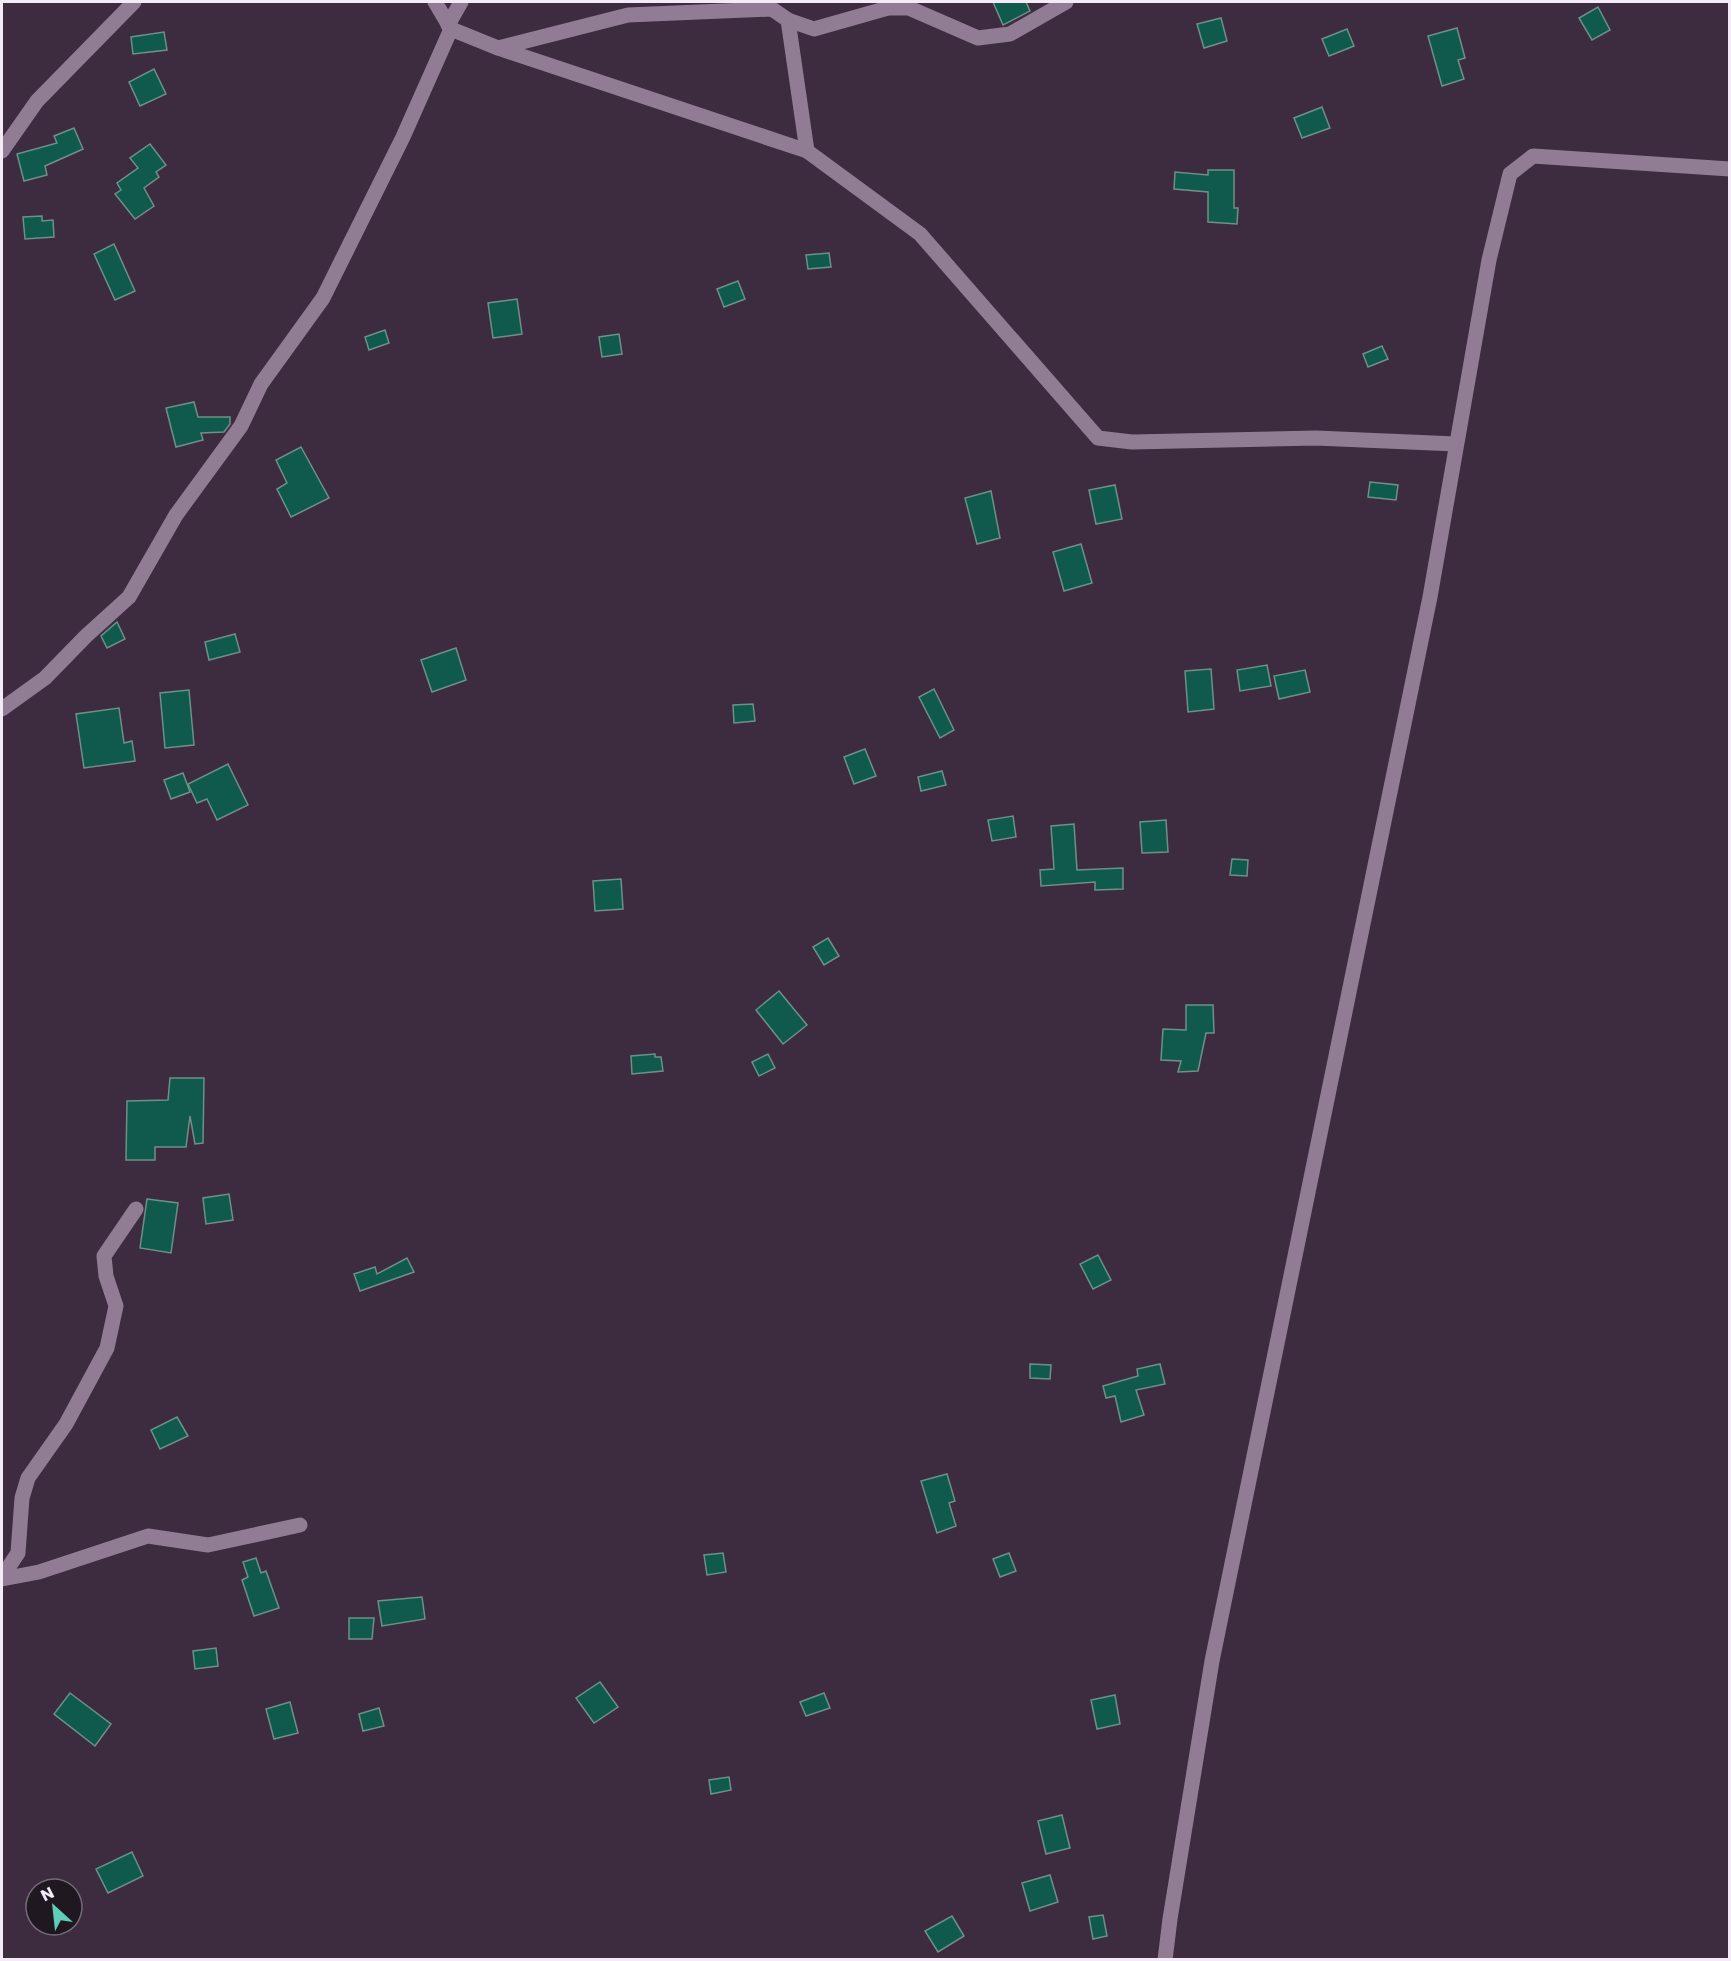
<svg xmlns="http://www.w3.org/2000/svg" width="1731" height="1961" font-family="Poppins,sans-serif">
<rect width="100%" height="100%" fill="#3d2c40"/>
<!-- building -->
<g fill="#10594d" stroke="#6d9088" stroke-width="1.5">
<polygon points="993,2 1026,2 1030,11 1003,25"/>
<polygon points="1598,7 1610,30 1592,40 1579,18"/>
<polygon points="1221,18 1227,41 1204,48 1197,24"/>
<polygon points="1457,28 1465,58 1458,60 1464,79 1442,86 1428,36"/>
<polygon points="1347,29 1354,46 1329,56 1322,39"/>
<polygon points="164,32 167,50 133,54 131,37"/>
<polygon points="154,69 166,94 140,106 129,82"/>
<polygon points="1322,107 1330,128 1302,138 1294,118"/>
<polygon points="74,128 83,149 45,166 47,175 24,181 17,154 57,143 54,136"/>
<polygon points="150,144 166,165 156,172 159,177 144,188 154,206 135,219 115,194 121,190 117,183 138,168 130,158"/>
<polygon points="1208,170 1234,170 1234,208 1238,208 1237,224 1208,222 1208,192 1174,189 1175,172 1208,175"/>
<polygon points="42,216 42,221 53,220 54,237 25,239 23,217"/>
<polygon points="114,244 135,291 115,300 94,254"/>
<polygon points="829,253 831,267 808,269 806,255"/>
<polygon points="738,281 745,299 724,307 717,289"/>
<polygon points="517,299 522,334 493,338 488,303"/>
<polygon points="385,330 389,343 369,350 365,337"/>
<polygon points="619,334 622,354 602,357 599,337"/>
<polygon points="1382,346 1388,359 1368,367 1363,354"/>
<polygon points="194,402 198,417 230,417 230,424 224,432 201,433 203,440 176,447 166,408"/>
<polygon points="301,447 329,498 291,517 277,489 287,483 276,460"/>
<polygon points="1370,482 1398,485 1396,500 1368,497"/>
<polygon points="1115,485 1122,519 1096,524 1089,490"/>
<polygon points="991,491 1000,538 977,544 965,498"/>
<polygon points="1081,544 1092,583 1064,591 1053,552"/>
<polygon points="117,622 125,639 107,648 101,636"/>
<polygon points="235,634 240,652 209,660 205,642"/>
<polygon points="456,648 466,680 432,692 421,660"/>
<polygon points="1267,665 1271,686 1240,691 1237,670"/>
<polygon points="1211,669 1214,709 1188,712 1185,671"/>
<polygon points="1305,670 1310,692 1279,699 1274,676"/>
<polygon points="934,689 954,730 940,738 919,697"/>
<polygon points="189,690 194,745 165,748 160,693"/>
<polygon points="753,704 755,721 734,723 733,705"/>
<polygon points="119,708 124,743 132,741 135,761 84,768 76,714"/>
<polygon points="865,749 876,776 854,784 844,757"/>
<polygon points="228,764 248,805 217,820 207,799 197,803 188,784"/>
<polygon points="942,771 946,785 921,791 918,777"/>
<polygon points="183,773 190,792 171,799 164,780"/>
<polygon points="1013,816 1016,837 992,841 988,820"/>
<polygon points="1166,820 1168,852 1142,853 1140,822"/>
<polygon points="1074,824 1077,870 1123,868 1123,889 1095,890 1095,882 1041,886 1040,870 1054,869 1051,826"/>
<polygon points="1232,859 1248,860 1247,876 1230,875"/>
<polygon points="621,879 623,909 595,911 593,881"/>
<polygon points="828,938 839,956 824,965 813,947"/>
<polygon points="779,991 807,1025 783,1044 756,1010"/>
<polygon points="1186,1005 1213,1005 1214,1033 1206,1033 1198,1071 1178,1072 1181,1061 1161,1060 1163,1029 1186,1030"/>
<polygon points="655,1054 655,1057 661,1057 663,1071 632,1074 631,1056"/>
<polygon points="768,1054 775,1068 759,1076 752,1062"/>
<polygon points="170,1078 204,1078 203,1143 195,1144 190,1116 186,1147 155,1147 155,1160 126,1160 127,1101 168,1100"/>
<polygon points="229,1194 233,1220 206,1224 203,1198"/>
<polygon points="147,1199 178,1203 171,1253 140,1248"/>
<polygon points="1098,1255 1111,1280 1093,1289 1080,1264"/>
<polygon points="407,1258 414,1272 360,1291 354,1274 375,1267 377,1274"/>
<polygon points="1030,1364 1051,1365 1050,1379 1030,1378"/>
<polygon points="1160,1364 1165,1384 1136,1390 1144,1415 1121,1422 1115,1396 1106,1398 1103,1386 1138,1376 1137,1369"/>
<polygon points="177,1417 188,1436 160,1449 151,1430"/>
<polygon points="947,1474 955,1501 949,1503 956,1526 937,1533 921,1481"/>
<polygon points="723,1553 726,1572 707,1575 704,1555"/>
<polygon points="1009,1553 1016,1571 1000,1577 993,1559"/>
<polygon points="256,1558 261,1573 266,1571 279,1608 254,1616 242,1580 248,1577 243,1562"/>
<polygon points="422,1597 425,1619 382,1626 378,1601"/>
<polygon points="349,1618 374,1618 372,1639 349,1639"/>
<polygon points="216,1648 218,1666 195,1669 193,1651"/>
<polygon points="600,1682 618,1707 594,1723 576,1698"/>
<polygon points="70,1693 111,1724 95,1746 54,1714"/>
<polygon points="824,1693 830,1708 806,1716 800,1702"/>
<polygon points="1115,1695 1120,1724 1097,1729 1091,1700"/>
<polygon points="290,1702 298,1733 274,1739 266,1709"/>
<polygon points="379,1708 384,1726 363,1731 359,1714"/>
<polygon points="729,1777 731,1790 711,1794 709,1780"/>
<polygon points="1062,1815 1070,1848 1046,1854 1038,1821"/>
<polygon points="132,1852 143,1876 108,1893 96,1869"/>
<polygon points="1050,1875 1058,1902 1030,1911 1022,1883"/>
<polygon points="1103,1915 1107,1936 1093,1939 1089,1917"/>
<polygon points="952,1916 964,1936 938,1952 925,1931"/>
</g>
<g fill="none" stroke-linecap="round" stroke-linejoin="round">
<!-- street -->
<g stroke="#907d94" stroke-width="15">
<polyline points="435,2 451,29 498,48 807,151 920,234 1098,438 1132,442 1316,438 1456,444"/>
<polyline points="788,20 807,151"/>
<polyline points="448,25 461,2"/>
<polyline points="498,48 628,15 772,9 788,20 814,29 888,8 909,8 978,38 1010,34 1066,2"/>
<polyline points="2,151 37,101 134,2"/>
<polyline points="2,709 45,678 86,636 129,597 176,515 241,426 261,384 323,298 403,137 451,29"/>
<polyline points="2,1577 18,1553 22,1498 28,1478 66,1424 107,1348 116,1306 106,1276 104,1256 136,1209"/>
<polyline points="2,1579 39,1572 148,1536 208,1545 300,1525"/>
<polyline points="1165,1960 1170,1919 1212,1661 1430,597 1489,260 1510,174 1533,156 1730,169"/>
</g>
</g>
<!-- border -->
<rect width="1731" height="1961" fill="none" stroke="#f5ebf8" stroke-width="6"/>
<!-- north arrow -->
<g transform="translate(54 1907) rotate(333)"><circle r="28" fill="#1f1821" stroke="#756c77" stroke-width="1.5"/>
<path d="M0-4.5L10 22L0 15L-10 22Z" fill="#5eceb8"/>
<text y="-9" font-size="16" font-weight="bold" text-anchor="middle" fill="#f5ebf8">N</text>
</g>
</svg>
